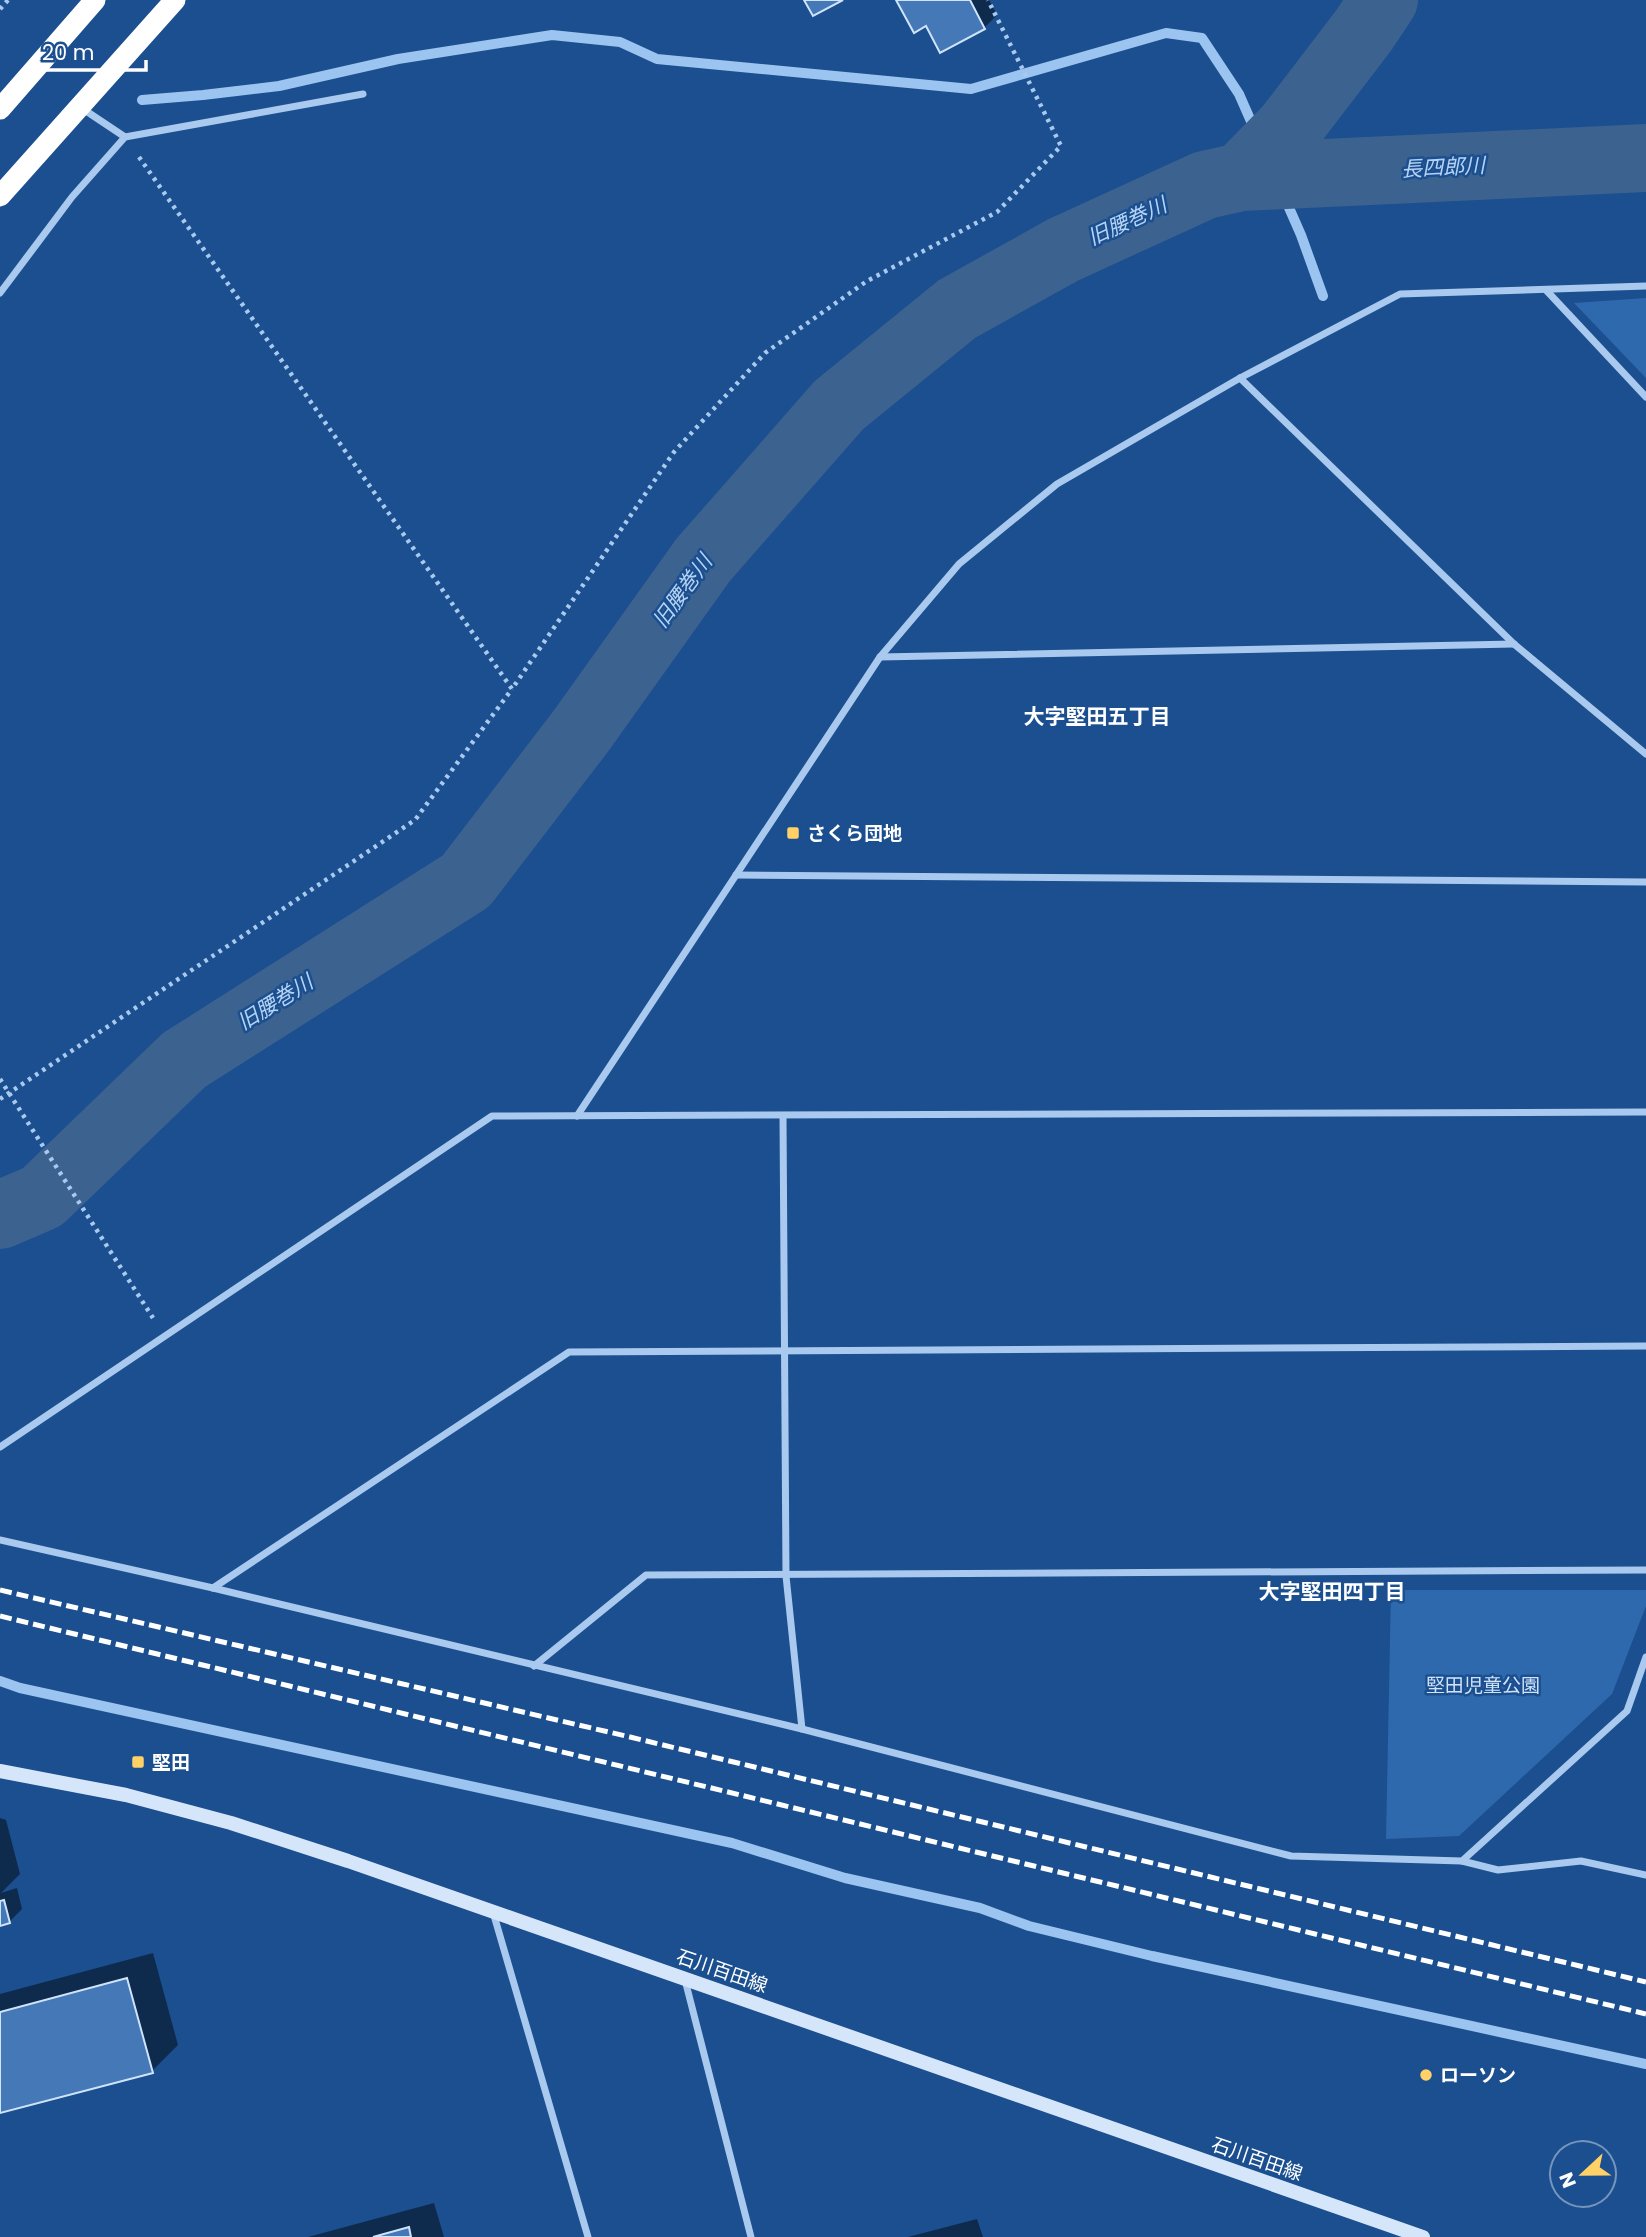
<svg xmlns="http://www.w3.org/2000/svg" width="1646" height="2237" font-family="Poppins,'Noto Sans JP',sans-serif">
<rect width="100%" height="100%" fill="#1b4f8f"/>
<!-- green -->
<g fill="#2e69ad">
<polygon points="1646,298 1646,378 1574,303"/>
<polygon points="1391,1590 1646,1590 1646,1606 1612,1694 1459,1836 1386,1839"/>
</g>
<!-- shadow -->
<g fill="#0007">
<polygon points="898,0 989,0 997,15 984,28"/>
<polygon points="0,1818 6,1820 20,1874 1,1893 17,1888 22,1909 9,1922 0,1924"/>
<polygon points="153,1953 178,2045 152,2071 0,2111 0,1994"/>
<polygon points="434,2203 444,2237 308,2237"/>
<polygon points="977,2219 983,2237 908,2237"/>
</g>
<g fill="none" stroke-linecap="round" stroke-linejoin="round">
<!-- stream -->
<g stroke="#9cc4f0" stroke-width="10">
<polyline points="142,100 203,95 279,86 398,59 552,35 620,42 657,59 971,89 1166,33 1202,38 1239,94 1301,235 1323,296"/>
<polyline points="0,1681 20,1688 732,1843 845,1878 980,1908 1029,1926 1152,1956 1646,2064"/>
</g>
<!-- river -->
<g stroke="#3c6290" stroke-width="68">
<polyline points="1241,177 1289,128 1364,30 1384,0"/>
<polyline points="0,1215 42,1197 184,1060 466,881 581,731 703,560 839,405 957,309 1063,250 1205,185 1241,177 1646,158"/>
</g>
</g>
<!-- building -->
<g fill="#4478b7" stroke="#cfe3fa" stroke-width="2">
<polygon points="804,0 843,0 813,16"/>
<polygon points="896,0 970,0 985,29 940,53 926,26 914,33"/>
<polygon points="4,1900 10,1923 0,1926 0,1901"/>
<polygon points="127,1978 153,2073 0,2113 0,2012"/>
<polygon points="409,2227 411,2237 373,2237"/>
</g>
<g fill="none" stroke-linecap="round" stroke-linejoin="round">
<!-- path -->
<g stroke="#a9c9ee" stroke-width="4.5" stroke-dasharray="3.5 5" stroke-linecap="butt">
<polyline points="0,9 8,0"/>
<polyline points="139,157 512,689 674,452 765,353 867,281 997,212 1061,146 988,0"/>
<polyline points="0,1079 153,1318"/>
<polyline points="0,1099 415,820 512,689"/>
</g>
<!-- street -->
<g stroke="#a9c9ee" stroke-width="7">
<polyline points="83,109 125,137"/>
<polyline points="1546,290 1646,397"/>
<polyline points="0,293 72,197 125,137 363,94"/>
<polyline points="1240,378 1514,644 1646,754"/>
<polyline points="880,657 1514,644"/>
<polyline points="736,875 1646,882"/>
<polyline points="577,1116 880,657 959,564 1057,484 1240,378 1400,294 1646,286"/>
<polyline points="783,1116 786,1576 802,1729"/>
<polyline points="0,1447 492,1116 1646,1112"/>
<polyline points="0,1540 213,1588 802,1729 1291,1856 1462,1861 1627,1711 1646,1657"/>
<polyline points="213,1588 569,1352 1646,1346"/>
<polyline points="534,1666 646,1575 1646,1570"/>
<polyline points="1462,1861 1498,1870 1581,1861 1646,1875"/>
<polyline points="493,1912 588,2237"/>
<polyline points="685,1980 751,2237"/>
</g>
<!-- secondary -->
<polyline stroke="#d6e6fa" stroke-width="14" points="0,1771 126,1795 231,1823 348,1861 1423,2237"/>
<!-- highway -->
<g stroke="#fff" stroke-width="21">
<polyline points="0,109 95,0"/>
<polyline points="0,196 175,0"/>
</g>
<!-- rail -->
<g stroke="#fff" stroke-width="5" stroke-dasharray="12 5" stroke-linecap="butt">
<polyline points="0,1590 630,1737 1646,1982"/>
<polyline points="0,1616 1646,2014"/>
</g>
</g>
<!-- markers -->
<g fill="#ffd166" stroke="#1b4f8f" stroke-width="2.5">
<rect x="786" y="826" width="14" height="14" rx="3.5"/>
<rect x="131" y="1755" width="14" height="14" rx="3.5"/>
<circle cx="1426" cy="2075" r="7"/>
</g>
<g text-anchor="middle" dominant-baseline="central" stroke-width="5" stroke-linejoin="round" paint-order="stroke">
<!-- poi labels -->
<g font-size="19" font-weight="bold" fill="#fff" stroke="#1b4f8f" text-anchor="start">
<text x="807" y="833">さくら団地</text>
<text x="152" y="1762">堅田</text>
<text x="1440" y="2075">ローソン</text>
</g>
<!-- park labels -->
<g font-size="19" fill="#cfe3fa" stroke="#1b4f8f">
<text x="1483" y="1685">堅田児童公園</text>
</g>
<!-- street labels -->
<g font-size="19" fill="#fff" stroke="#1b4f8f">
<text transform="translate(722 1971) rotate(19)">石川百田線</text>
<text transform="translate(1257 2159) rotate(19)">石川百田線</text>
</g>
<!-- water labels -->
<g font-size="21" font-style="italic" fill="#b5d3f5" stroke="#1b4f8f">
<text transform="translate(1443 167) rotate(-3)">長四郎川</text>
<text transform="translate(1127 221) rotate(-25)">旧腰巻川</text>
<text transform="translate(682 591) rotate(-54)">旧腰巻川</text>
<text transform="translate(275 1002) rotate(-32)">旧腰巻川</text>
</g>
<!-- neighbourhood labels -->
<g font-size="21" font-weight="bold" fill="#fff" stroke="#1b4f8f">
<text x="1097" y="716">大字堅田五丁目</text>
<text x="1332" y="1591">大字堅田四丁目</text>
</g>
</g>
<!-- north arrow -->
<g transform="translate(1583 2174) rotate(248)"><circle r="33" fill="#1b4f8f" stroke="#7695bc" stroke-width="2"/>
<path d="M0-5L12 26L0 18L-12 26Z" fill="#ffd166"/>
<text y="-10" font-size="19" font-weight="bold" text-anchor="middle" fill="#ffffff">N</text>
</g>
<!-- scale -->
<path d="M32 60v10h114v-10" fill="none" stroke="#ffffff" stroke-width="3.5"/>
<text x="42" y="60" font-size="21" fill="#ffffff" stroke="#1b4f8f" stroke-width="5" paint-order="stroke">20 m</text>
</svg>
